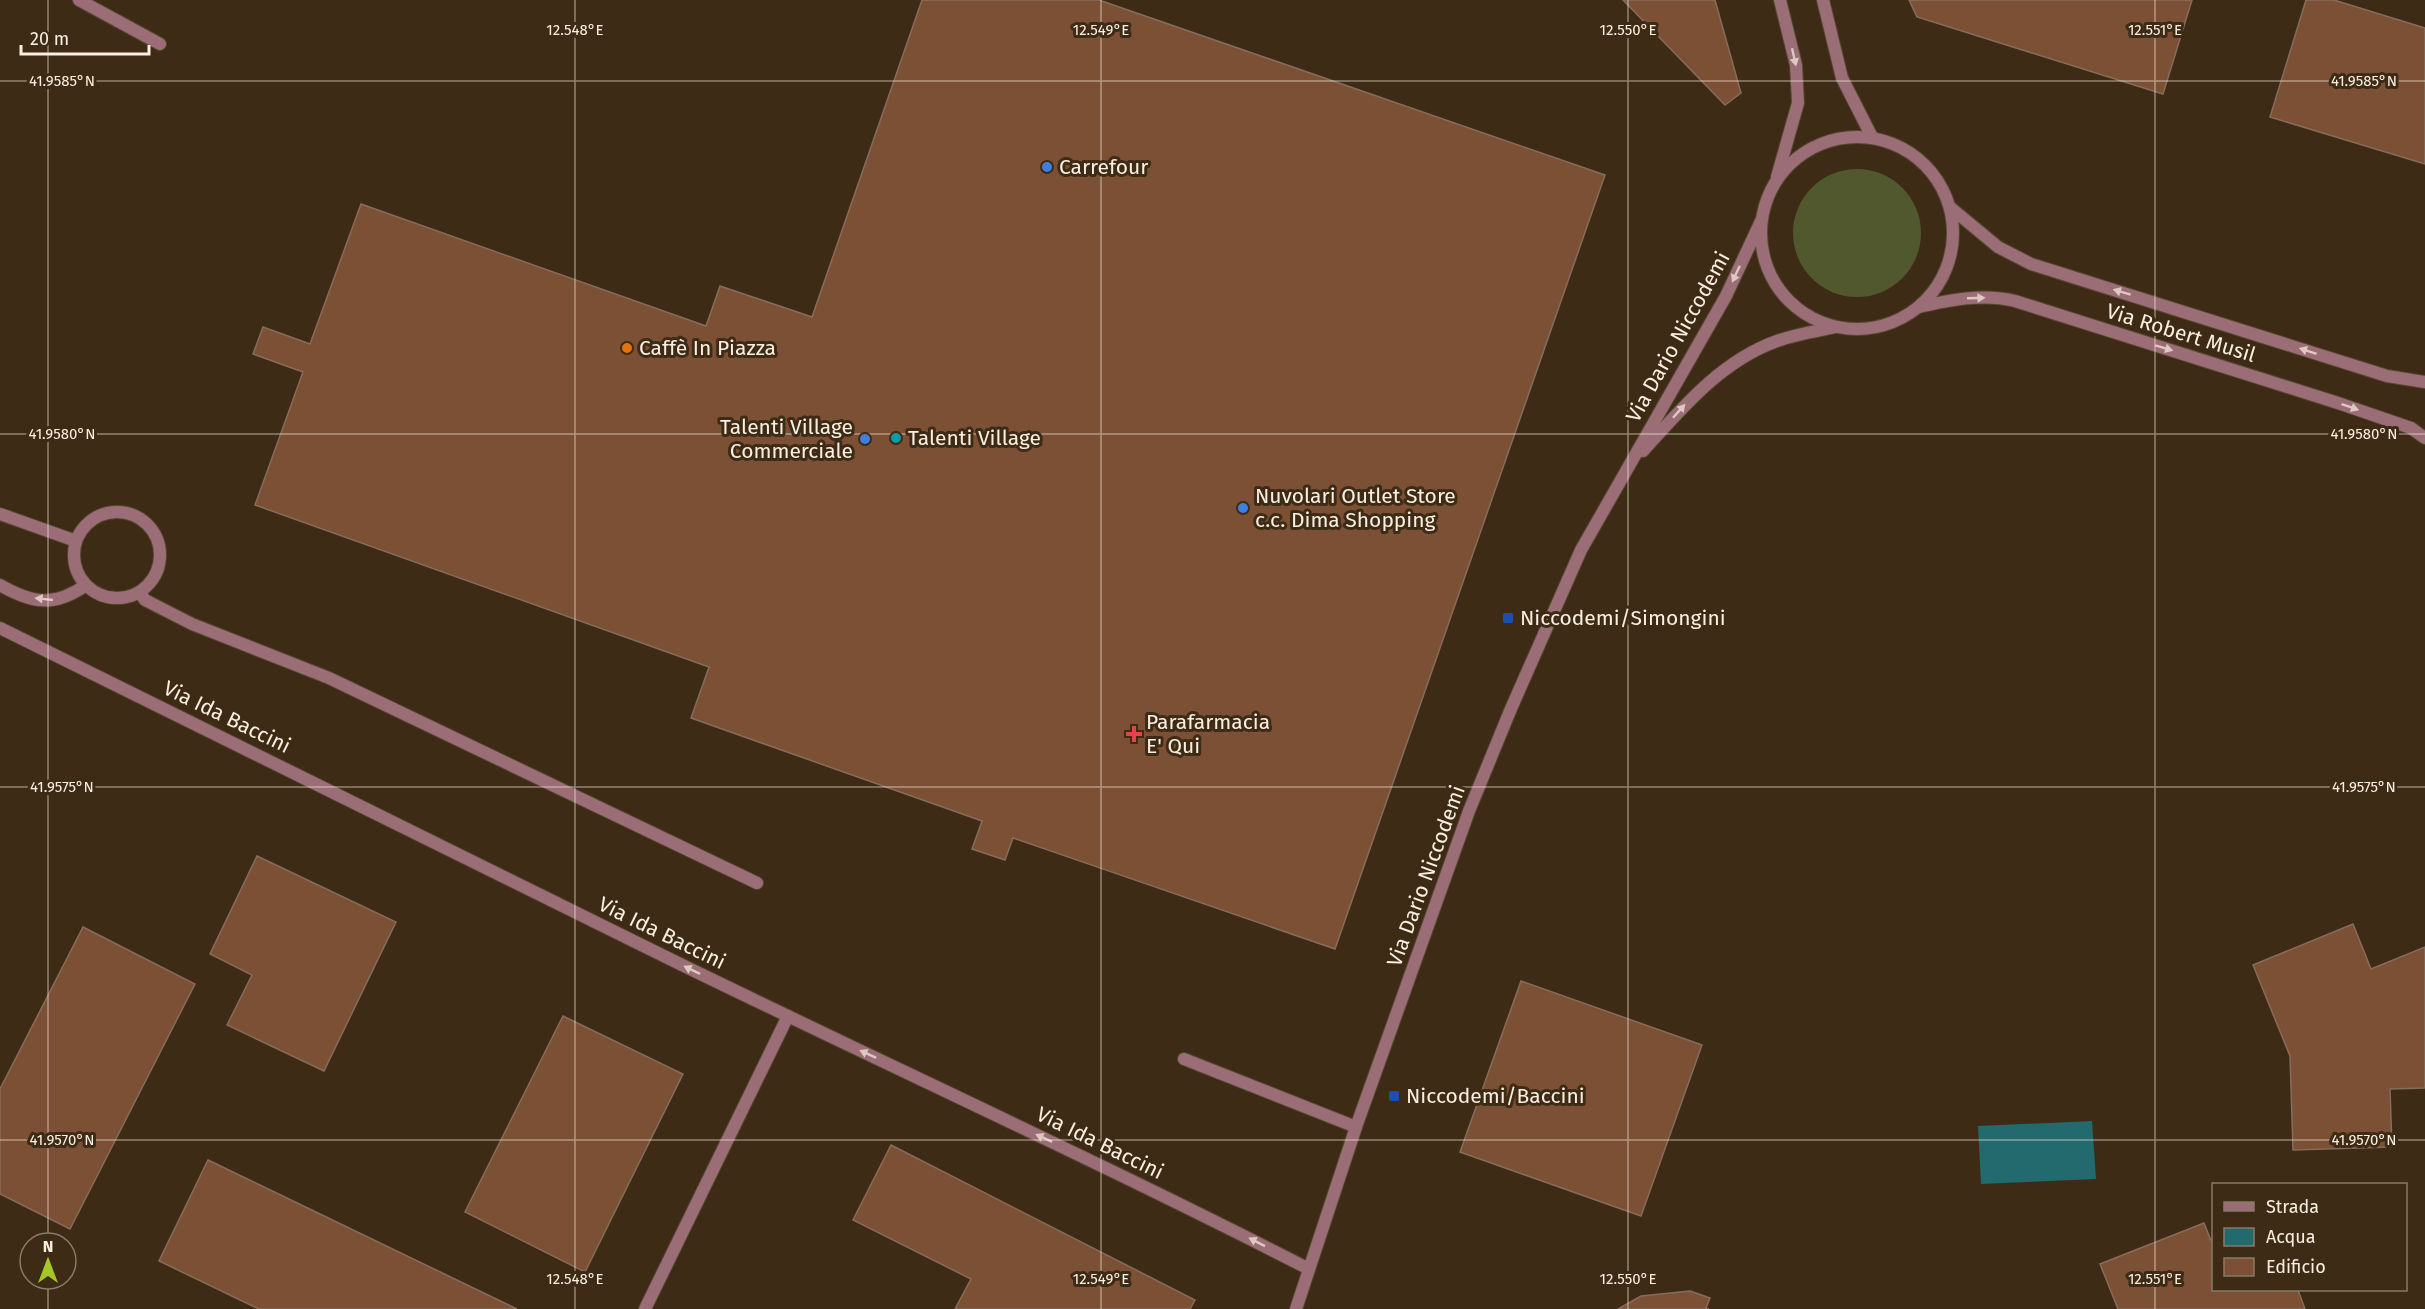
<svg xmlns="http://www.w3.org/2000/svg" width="2425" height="1309" font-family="'Fira Sans',sans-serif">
<rect width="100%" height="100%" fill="#3d2b15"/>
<!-- green -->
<circle fill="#51582e" cx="1857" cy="233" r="64"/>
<!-- water -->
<polygon fill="#226a6d" points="2092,1121 2096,1179 1981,1184 1978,1126"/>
<!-- building -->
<g fill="#7b5035" stroke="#886c5b" stroke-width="1.5">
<polygon points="922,0 1099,0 1605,175 1335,949 1013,838 1005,860 972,849 982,821 691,718 709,667 255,505 303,372 253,354 263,327 310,344 361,204 706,326 720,286 812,317"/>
<polygon points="1623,0 1715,0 1741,93 1725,105"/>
<polygon points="1909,0 2192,0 2163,94 1917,17"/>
<polygon points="2306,0 2334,0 2425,28 2425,164 2270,117"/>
<polygon points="257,856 396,922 324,1071 227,1025 252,975 210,954"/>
<polygon points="2353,924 2371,969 2425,947 2425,1088 2390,1089 2392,1147 2293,1150 2290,1056 2253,965"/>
<polygon points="83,927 195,984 70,1229 0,1194 0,1089"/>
<polygon points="1521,981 1702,1045 1641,1216 1460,1152"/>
<polygon points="563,1016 683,1074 585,1272 465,1212"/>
<polygon points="891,1145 1195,1300 1190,1309 955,1309 971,1279 853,1220"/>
<polygon points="208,1160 517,1309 259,1309 159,1261"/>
<polygon points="2204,1223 2214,1248 2214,1290 2298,1290 2305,1309 2118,1309 2100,1264"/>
<polygon points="1690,1291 1710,1298 1706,1308 1709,1309 1618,1309 1641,1296"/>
</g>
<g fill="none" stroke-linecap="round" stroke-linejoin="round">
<!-- service casing -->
<g stroke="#584632" stroke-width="14">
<g id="service">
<polyline points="79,0 160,44"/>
<circle cx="117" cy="555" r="43"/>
<polyline points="0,514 76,541"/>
<path d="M0,585C33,604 55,607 86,585"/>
<polyline points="140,593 145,600 192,624 329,678 757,883"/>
<polyline points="1184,1059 1356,1127"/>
</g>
</g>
<!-- minor casing -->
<g stroke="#584632" stroke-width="14">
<g id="minor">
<polyline points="1823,0 1842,78 1872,137"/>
<circle cx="1857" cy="233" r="96"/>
<polyline points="1777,177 1798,103 1796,65 1780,0"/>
<polyline points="1951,208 1998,247 2031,264 2387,376 2425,382"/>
<path d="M1919,307C1950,300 1983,293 2015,301L2338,403L2411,428L2425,438"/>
<path d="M1643,451C1682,408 1721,361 1777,341C1796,334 1817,331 1836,327"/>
<path d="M0,628C226,738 450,852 676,962C887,1065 1100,1162 1309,1269"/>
<polyline points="645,1309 788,1016"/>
<polyline points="1296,1309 1356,1127 1469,811 1510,711 1581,550 1726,296 1761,221"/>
</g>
</g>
<!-- service -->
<use href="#service" stroke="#9a6d77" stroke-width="12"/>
<!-- minor -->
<use href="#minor" stroke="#9a6d77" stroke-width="12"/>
</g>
<!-- one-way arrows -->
<defs><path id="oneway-solid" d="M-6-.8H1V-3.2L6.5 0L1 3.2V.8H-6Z" transform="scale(1.5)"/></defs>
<g fill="#dec8c1">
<use href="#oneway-solid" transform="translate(1794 57) rotate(77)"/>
<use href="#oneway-solid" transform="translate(1736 274) rotate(115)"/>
<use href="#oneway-solid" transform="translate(2122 292) rotate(-163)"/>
<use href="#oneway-solid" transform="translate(1976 298) rotate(-2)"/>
<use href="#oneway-solid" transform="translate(2164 348) rotate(17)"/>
<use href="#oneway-solid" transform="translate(2308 351) rotate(-162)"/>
<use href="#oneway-solid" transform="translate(2350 407) rotate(19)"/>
<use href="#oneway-solid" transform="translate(1679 411) rotate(-48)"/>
<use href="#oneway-solid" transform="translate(44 599) rotate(-174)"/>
<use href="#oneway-solid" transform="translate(692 970) rotate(-154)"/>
<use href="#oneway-solid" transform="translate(868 1054) rotate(-155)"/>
<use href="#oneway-solid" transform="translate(1044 1138) rotate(-155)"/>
<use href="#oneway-solid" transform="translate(1257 1242) rotate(-153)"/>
</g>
<!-- ticks -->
<path fill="none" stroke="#fbefe1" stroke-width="1.5" stroke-opacity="0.45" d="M48,0V1243M575,0V1309M1101,0V1309M1628,0V1309M2155,0V1309M0,81H2425M0,434H2425M0,787H2425M0,1140H2425M48,1279V1309"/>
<!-- markers -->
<g fill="#3f7fe0" stroke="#3d2b15" stroke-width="2">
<circle cx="1047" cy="167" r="6"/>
<circle cx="865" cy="439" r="6"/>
<circle cx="1243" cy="508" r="6"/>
</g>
<circle fill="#e8710a" stroke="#3d2b15" stroke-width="2" cx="627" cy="348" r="6"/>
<circle fill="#0f9aa8" stroke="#3d2b15" stroke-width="2" cx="896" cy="438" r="6"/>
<g fill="#1a4fb4" stroke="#3d2b15" stroke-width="2">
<rect x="1502" y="612" width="12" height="12" rx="3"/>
<rect x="1388" y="1090" width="12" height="12" rx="3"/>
</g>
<path fill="#e0444e" stroke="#3d2b15" stroke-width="2" d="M1131 725h6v6h6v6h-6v6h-6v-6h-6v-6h6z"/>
<g text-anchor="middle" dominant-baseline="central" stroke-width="6" stroke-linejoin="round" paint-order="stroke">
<!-- poi labels -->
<g font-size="21" fill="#fbefe1" stroke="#3d2b15" text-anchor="start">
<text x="1059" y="167">Carrefour</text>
<text x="639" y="348">Caffè In Piazza</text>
<text x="853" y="427" text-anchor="end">Talenti Village<tspan x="853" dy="24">Commerciale</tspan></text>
<text x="908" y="438">Talenti Village</text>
<text x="1255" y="496">Nuvolari Outlet Store<tspan x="1255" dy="24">c.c. Dima Shopping</tspan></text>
<text x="1520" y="618">Niccodemi/Simongini</text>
<text x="1146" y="722">Parafarmacia<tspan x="1146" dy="24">E' Qui</tspan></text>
<text x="1406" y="1096">Niccodemi/Baccini</text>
</g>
<!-- street labels -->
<g font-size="21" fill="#fbefe1" stroke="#3d2b15">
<text transform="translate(2181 333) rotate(17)">Via Robert Musil</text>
<text transform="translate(1678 337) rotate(-61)">Via Dario Niccodemi</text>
<text transform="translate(227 717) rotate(26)">Via Ida Baccini</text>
<text transform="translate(1426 876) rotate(-70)">Via Dario Niccodemi</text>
<text transform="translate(662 933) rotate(26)">Via Ida Baccini</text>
<text transform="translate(1100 1143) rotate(26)">Via Ida Baccini</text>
</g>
</g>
<g font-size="15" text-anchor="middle" fill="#fbefe1" stroke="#3d2b15" stroke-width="6" stroke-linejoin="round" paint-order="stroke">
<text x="575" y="35">12.548°E</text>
<text x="1101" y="35">12.549°E</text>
<text x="1628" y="35">12.550°E</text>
<text x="2155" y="35">12.551°E</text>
<text x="62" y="86">41.9585°N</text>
<text x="2364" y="86">41.9585°N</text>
<text x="62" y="439">41.9580°N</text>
<text x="2364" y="439">41.9580°N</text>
<text x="62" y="792">41.9575°N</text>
<text x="2364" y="792">41.9575°N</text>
<text x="62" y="1145">41.9570°N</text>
<text x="2364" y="1145">41.9570°N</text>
<text x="575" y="1284">12.548°E</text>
<text x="1101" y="1284">12.549°E</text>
<text x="1628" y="1284">12.550°E</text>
<text x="2155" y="1284">12.551°E</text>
</g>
<!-- legend -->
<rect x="2212" y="1183" width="195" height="108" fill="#3d2b15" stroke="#897967" stroke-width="1.5"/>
<rect x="2224" y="1202" width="30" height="9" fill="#9a6d77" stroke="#897967" stroke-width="1.5"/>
<text x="2266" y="1213" font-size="18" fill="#fbefe1">Strada</text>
<rect x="2224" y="1228" width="30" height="18" fill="#226a6d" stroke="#897967" stroke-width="1.5"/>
<text x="2266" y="1243" font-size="18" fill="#fbefe1">Acqua</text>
<rect x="2224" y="1258" width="30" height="18" fill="#7b5035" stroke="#897967" stroke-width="1.5"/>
<text x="2266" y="1273" font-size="18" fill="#fbefe1">Edificio</text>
<!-- north arrow -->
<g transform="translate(48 1261)"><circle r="28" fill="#3d2b15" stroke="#897967" stroke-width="1.5"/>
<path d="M0-4.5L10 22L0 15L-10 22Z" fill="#a5c822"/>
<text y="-9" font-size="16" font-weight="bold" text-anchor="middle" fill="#fbefe1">N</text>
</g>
<!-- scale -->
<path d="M21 45v9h128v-9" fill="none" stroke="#fbefe1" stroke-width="3"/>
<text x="30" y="45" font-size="18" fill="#fbefe1" stroke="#3d2b15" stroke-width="4.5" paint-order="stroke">20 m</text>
</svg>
